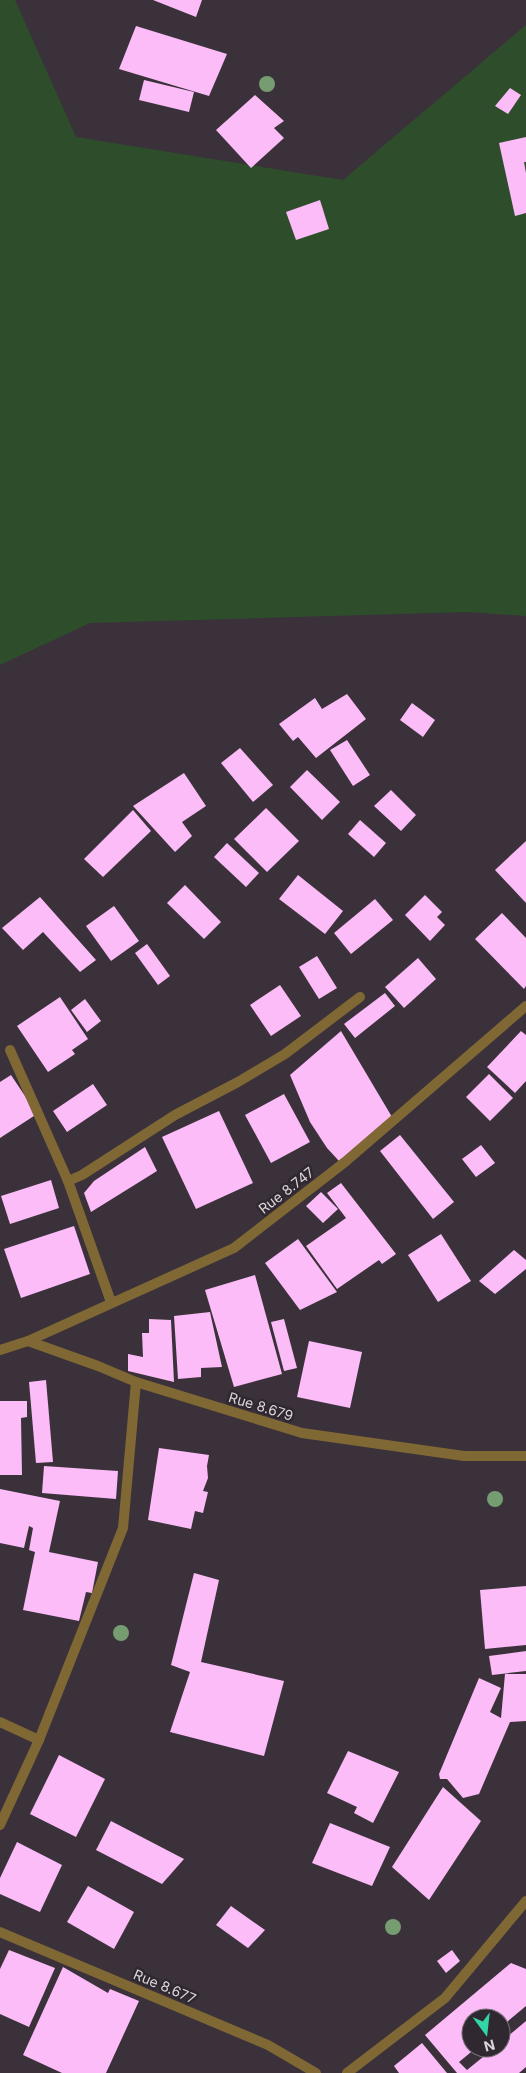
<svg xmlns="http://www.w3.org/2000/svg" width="526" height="2073" font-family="Inter,sans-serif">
<rect width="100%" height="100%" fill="#3b313a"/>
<!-- green -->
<polygon fill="#2e4e2b" points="0,0 15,0 76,137 343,180 526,25 526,616 468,612 90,623 0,665"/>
<!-- building -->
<g fill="#fbbcf8">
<polygon points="153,0 202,0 196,17"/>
<polygon points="136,26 227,54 209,96 119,69"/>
<polygon points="144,80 194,92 189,112 139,100"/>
<polygon points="510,88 521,95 508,114 495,106"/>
<polygon points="255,95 284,121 274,128 284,138 251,168 216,130"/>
<polygon points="526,137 526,162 524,162 526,173 526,213 515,216 499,143"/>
<polygon points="320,200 329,229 296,240 286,212"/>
<polygon points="347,694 366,719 316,758 298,737 293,741 279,724 315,698 322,709"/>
<polygon points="412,703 435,720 423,737 400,720"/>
<polygon points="347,740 370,775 353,786 330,750"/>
<polygon points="240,748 273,785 253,802 221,763"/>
<polygon points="307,770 340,802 322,820 290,787"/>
<polygon points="184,773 206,806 182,822 192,836 175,852 133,806"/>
<polygon points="391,790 416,815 401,831 374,806"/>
<polygon points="266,808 299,841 267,872 234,839"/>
<polygon points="133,810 151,831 103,877 84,859"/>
<polygon points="360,820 386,843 374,857 348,834"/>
<polygon points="526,841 526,903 495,870"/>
<polygon points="227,843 259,873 246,887 214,857"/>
<polygon points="298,875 343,911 325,934 279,899"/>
<polygon points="185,885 221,922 204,939 167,903"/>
<polygon points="425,895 442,912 437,917 445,925 430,941 405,915"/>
<polygon points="40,897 96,960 80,972 43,932 23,950 2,928"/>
<polygon points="375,899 393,920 351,954 334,933"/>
<polygon points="114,906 139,941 111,961 86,926"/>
<polygon points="502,913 526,938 526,986 524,989 475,939"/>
<polygon points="147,944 170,976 158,985 135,953"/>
<polygon points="317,956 337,988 319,999 299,967"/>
<polygon points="418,958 436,979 404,1008 385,987"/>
<polygon points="280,985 301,1016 271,1036 250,1005"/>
<polygon points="385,993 395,1006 355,1038 344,1024"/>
<polygon points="60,997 88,1039 72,1050 75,1054 48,1072 17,1026"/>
<polygon points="85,999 101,1021 87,1032 71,1010"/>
<polygon points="341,1031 392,1117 339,1161 327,1148 310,1122 290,1075"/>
<polygon points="521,1031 526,1035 526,1081 515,1093 487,1067"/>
<polygon points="489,1074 513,1098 490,1121 466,1097"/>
<polygon points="11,1075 37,1114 0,1138 0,1082"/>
<polygon points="93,1084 107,1105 67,1132 53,1111"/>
<polygon points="284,1094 310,1142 271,1163 245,1115"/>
<polygon points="219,1111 253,1183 196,1209 162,1137"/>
<polygon points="400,1135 454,1202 433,1219 380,1151"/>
<polygon points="481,1145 495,1163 476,1177 462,1159"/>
<polygon points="145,1147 157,1171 91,1212 84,1193 94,1181"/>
<polygon points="51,1180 59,1208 10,1224 1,1196"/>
<polygon points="341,1183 396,1254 382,1264 379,1260 337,1289 306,1246 346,1218 327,1193"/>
<polygon points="321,1192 338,1209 323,1223 306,1206"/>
<polygon points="74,1226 90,1274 21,1298 4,1249"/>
<polygon points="441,1234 471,1281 438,1302 408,1255"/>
<polygon points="298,1239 337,1292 300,1310 265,1263"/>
<polygon points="514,1250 526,1260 526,1269 495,1294 479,1281"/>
<polygon points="255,1275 282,1374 234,1387 205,1290"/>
<polygon points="210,1312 222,1367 201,1368 201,1377 178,1379 174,1316"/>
<polygon points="149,1319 171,1320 174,1382 128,1371 128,1354 143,1357 142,1333 149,1333"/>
<polygon points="284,1319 297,1368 284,1371 271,1322"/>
<polygon points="309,1341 362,1352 350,1408 297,1397"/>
<polygon points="46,1380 53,1462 36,1463 29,1382"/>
<polygon points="0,1401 27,1401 27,1417 21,1418 22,1475 0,1475"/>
<polygon points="159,1448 209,1455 207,1466 208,1478 203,1491 208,1492 203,1513 195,1511 191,1529 148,1520"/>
<polygon points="44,1466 118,1471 116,1499 42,1493"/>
<polygon points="0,1489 60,1501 49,1552 98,1562 92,1593 86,1592 79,1621 23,1610 35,1552 29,1550 33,1528 29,1526 24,1548 0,1543"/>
<polygon points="194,1573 219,1580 201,1662 284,1681 264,1756 170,1732 190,1672 171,1665"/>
<polygon points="526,1586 526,1645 485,1649 480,1590"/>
<polygon points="526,1651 526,1671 492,1675 489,1656"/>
<polygon points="505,1674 526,1674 526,1721 510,1722 479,1794 463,1798 447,1779 440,1779 439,1774 479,1678 501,1688 490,1712 501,1718"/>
<polygon points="348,1751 399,1772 373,1823 354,1813 357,1807 327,1793"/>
<polygon points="59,1755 105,1779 76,1837 30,1814"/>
<polygon points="443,1787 481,1821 429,1900 392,1867"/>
<polygon points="111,1821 184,1859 162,1884 96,1850"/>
<polygon points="330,1823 390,1847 372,1886 312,1863"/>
<polygon points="17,1842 62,1865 40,1912 0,1894 0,1878"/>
<polygon points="88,1886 134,1912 114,1949 67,1922"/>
<polygon points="231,1906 265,1930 248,1948 216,1925"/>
<polygon points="9,1950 55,1968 29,2027 0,2014 0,1969"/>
<polygon points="452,1950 460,1961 446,1973 437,1961"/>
<polygon points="511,1963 526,1969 526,2006 501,2027 501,2018 471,2018 471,2048 476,2048 459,2062 467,2070 494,2048 501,2048 501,2042 526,2021 526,2067 519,2073 457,2073 425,2035"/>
<polygon points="63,1967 108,1993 110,1989 139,2001 106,2073 62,2073 23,2055"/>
<polygon points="422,2043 447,2073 399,2073 394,2066"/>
</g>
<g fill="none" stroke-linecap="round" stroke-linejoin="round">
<!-- minor -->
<g stroke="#806835" stroke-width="10">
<polyline points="10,1050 68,1181"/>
<polyline points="111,1302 68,1181 82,1175 175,1115 238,1082 285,1054 360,997"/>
<polyline points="28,1341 234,1248 345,1162 526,1006"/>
<polyline points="0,1350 28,1341 98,1366 136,1382 302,1433 464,1456 526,1456"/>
<polyline points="0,1722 39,1740"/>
<polyline points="0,1825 39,1740 123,1528 136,1382"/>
<polyline points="0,1932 268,2045 316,2073"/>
<polyline points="347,2073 445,1998 526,1901"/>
</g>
</g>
<!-- trees -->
<g fill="#769c72">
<circle cx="267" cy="84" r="8"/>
<circle cx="495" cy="1499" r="8"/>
<circle cx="121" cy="1633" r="8"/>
<circle cx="393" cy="1927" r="8"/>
</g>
<g text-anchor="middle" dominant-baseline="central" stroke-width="5" stroke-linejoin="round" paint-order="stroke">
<!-- street labels -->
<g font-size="14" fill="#dcd6db" stroke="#302830">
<text transform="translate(286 1190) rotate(-38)">Rue 8.747</text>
<text transform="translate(261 1406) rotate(17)">Rue 8.679</text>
<text transform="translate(165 1986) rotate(23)">Rue 8.677</text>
</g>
</g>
<!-- north arrow -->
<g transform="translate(486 2033) rotate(165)"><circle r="24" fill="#302830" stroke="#756e74"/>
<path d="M0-4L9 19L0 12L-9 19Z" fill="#33d4a8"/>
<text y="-8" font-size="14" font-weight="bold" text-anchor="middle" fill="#dcd6db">N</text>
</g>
</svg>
